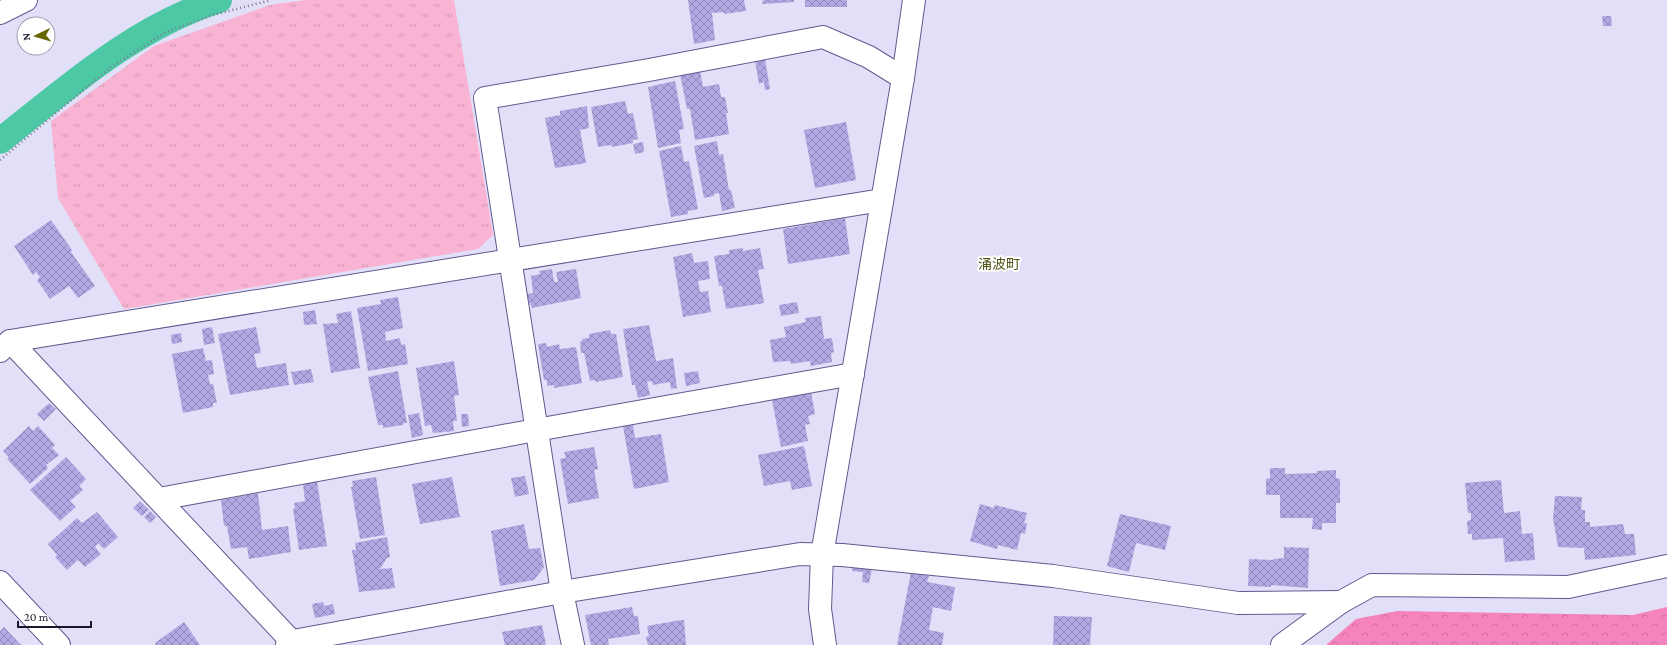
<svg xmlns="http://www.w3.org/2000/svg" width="1667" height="645" font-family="'Crimson Pro','Noto Sans JP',serif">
<defs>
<pattern id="grass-tufts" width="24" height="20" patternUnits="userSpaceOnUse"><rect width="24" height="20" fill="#f9b3d3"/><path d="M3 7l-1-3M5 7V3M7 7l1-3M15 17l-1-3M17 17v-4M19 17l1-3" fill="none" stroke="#d599b5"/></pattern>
<pattern id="forest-crowns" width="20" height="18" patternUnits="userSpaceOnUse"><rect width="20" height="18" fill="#f583bc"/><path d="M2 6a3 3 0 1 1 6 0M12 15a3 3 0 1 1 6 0" fill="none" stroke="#d170a2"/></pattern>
<pattern id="building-cross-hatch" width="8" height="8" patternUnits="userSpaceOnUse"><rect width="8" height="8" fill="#b0a9e4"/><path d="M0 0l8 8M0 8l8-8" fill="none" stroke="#8e89b9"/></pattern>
</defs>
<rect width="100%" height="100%" fill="#e2e0f8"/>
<!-- grass -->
<polygon fill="url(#grass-tufts)" points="305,0 454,0 493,235 478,249 124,309 58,198 51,121 154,46 270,5"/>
<!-- forest -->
<polygon fill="url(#forest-crowns)" points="1667,607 1667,645 1326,645 1356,619 1397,611 1633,615"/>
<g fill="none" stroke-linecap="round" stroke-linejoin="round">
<!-- canal -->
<path stroke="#4dc8a4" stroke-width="26" d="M0,141C68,87 135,27 219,0"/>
</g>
<!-- building -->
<g fill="url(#building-cross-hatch)">
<polygon points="688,0 744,0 746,11 724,14 724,12 712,13 715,40 694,44"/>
<polygon points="763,0 794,0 794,2 762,4"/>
<rect x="805" y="0" width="42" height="7"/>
<polygon points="1602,16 1611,16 1612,26 1603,26"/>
<polygon points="765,59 770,89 765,90 764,82 759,84 755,61"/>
<polygon points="700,71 703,87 719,84 721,97 725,97 728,113 726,113 729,134 695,140 690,109 687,109 680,74"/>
<polygon points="675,81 684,129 679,130 681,143 658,148 648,87"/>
<polygon points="625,101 628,114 633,113 638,139 633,140 633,143 612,147 611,145 598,147 591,107"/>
<polygon points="587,106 589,128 580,130 586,163 555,168 545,118 560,115 560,111"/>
<polygon points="846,122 856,180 815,188 804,130"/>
<polygon points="717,141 719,155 723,154 729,190 731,190 735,208 722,211 719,193 714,194 714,196 704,198 694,146"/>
<polygon points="643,142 644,152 635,154 633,144"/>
<polygon points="681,146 684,162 689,161 698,209 688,211 688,214 671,217 659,151"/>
<polygon points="845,218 850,254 788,264 783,229"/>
<polygon points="51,220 72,250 71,252 95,286 78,298 69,286 50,299 37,280 40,277 36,272 33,275 14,246"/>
<polygon points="743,248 743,251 760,248 764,269 758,270 764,303 726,309 722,286 719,286 714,256 729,254 729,250"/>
<polygon points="692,253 694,263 708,261 710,279 698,281 700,292 708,291 711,312 683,317 673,257"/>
<polygon points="552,269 554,282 558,282 556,272 576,269 581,298 532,308 531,305 530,305 527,294 533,293 531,276 540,274 539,271"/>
<polygon points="398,297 403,328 385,332 386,341 400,338 401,345 405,344 408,364 368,371 357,308 381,304 380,300"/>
<polygon points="797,302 799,313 781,316 779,305"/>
<polygon points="315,310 317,324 304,325 303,312"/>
<polygon points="351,311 360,368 331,373 323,324 338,323 336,314"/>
<polygon points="821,316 824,339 832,338 834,352 831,353 832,362 811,366 810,361 791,364 790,361 773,362 770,340 786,337 784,327 806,322 805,318"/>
<polygon points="649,325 656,361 673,358 677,388 671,389 670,382 653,385 652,381 647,382 650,395 638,398 635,385 632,385 623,329"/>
<polygon points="212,327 215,343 204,345 202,329"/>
<polygon points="256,327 261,353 254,354 257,368 286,363 289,385 230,395 218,334"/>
<polygon points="610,330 611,334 616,334 623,377 596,382 595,380 590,381 584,353 581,353 580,342 582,341 582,339 589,338 589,334"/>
<polygon points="181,333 182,342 172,344 171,335"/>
<polygon points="546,343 547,347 559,344 560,349 576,347 582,383 554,388 554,385 547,386 547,380 544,380 538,344"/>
<polygon points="203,348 206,361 212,360 214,374 208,375 210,384 213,384 217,403 213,403 213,407 183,413 172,354"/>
<polygon points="454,361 459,395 454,396 457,421 453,421 454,431 433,433 431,425 425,426 416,368"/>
<polygon points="311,369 314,382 294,385 291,372"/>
<polygon points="398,371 407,423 404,423 403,425 383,428 383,425 378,425 368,377"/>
<polygon points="698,371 700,383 686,386 684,373"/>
<polygon points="811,392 815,414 808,416 810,424 805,425 808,441 781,447 772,400"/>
<polygon points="49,403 56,409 44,421 37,414"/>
<polygon points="419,413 423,435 412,438 408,415"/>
<polygon points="461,414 468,414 469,426 462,427"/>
<polygon points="633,424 635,438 661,434 669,482 634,489 623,426"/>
<polygon points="29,426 33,431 38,426 55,445 52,448 59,455 46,465 48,468 30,484 7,459 9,457 3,451"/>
<polygon points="804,446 812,486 792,490 790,481 764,486 758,455"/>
<polygon points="594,447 598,469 594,470 599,498 568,504 560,459 566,458 564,452"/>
<polygon points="66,457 86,479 79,486 83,490 70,501 76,507 60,521 30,490"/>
<polygon points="1270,468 1285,468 1285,474 1317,473 1317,471 1336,470 1336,478 1340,479 1340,503 1336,503 1336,523 1322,523 1322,530 1312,529 1313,518 1280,518 1280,495 1266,495 1266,479 1270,478"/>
<polygon points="525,476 529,494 515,497 511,478"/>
<polygon points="376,477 385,535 360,539 351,487 353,487 352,481"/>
<polygon points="452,477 460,517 420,524 412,484"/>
<polygon points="1501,480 1504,513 1520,511 1522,534 1533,533 1535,560 1505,562 1503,538 1472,540 1472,534 1468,534 1467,521 1471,520 1471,513 1468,513 1465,483"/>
<polygon points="317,481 327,546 299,550 293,509 295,508 294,503 305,501 303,484"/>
<polygon points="258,493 262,530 288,526 291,552 249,559 247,547 231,549 227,526 224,526 221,500"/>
<polygon points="1555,496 1582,497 1581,510 1585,510 1585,522 1590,522 1590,527 1623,524 1625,534 1634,534 1636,555 1585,560 1584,548 1558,547 1553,518"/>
<polygon points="140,501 149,510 142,516 133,508"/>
<polygon points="980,504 994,508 995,505 1027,513 1024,523 1027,523 1025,534 1021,533 1017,550 998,545 997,549 970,541"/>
<polygon points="150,511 156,517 150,523 144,517"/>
<polygon points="97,512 118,537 104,549 98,543 95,547 101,554 85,567 78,560 67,570 55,557 57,555 48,544 77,518 82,523"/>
<polygon points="1120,514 1171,526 1165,550 1136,543 1129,572 1107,566"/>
<polygon points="524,524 529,549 540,548 544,567 534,580 500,586 491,531"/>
<polygon points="387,537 390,557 387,558 380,569 392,568 395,588 359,592 352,550 356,550 355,543"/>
<polygon points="1284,547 1309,548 1308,588 1271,585 1271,587 1248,586 1249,559 1273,560 1273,559 1284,558"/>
<polygon points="852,566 872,569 869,583 862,582 863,572 852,571"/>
<polygon points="911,572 929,576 927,582 955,587 951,611 933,607 929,630 944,633 942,645 897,645"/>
<polygon points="323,602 324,606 333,604 335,614 315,618 312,604"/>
<polygon points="632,607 634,616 638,616 640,634 608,639 609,645 591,645 585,615"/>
<polygon points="1054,616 1092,617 1090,645 1053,645"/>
<polygon points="681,620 684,620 686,645 648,645 646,637 649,636 647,626"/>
<polygon points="184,622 200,645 156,645 155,643"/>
<polygon points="542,625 546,645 505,645 502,632"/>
<polygon points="4,627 21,645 0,645 0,631"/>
</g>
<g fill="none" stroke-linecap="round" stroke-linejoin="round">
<!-- minor casing -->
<g stroke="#62598f" stroke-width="24">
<g id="minor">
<polyline points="10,341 295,645"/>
<polyline points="0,351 10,341 882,200"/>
<polyline points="159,499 536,430 853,374"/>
<polyline points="0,582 59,645"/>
<polyline points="287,645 293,641 562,592 800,554 842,555 1053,576 1238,603 1341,602"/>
<polyline points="573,645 562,592 485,98 649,70 823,37 869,57 903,78"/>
<polyline points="825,645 820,609 822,555 903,78 914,0"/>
</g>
</g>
<!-- tertiary casing -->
<g stroke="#62598f" stroke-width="24">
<polyline id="tertiary" points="1282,645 1341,602 1372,585 1568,587 1667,566"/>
</g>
<!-- secondary casing -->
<g stroke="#62598f" stroke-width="24">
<polyline id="secondary" points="0,13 26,0"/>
</g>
<!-- path -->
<polyline stroke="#7b798f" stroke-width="2.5" stroke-dasharray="1 3" stroke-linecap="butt" points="0,160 111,67 166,32 213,15 271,0"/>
<!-- minor -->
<use href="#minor" stroke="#fff" stroke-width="22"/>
<!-- tertiary -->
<use href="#tertiary" stroke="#fff" stroke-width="22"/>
<!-- secondary -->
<use href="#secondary" stroke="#fff" stroke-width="22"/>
</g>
<g text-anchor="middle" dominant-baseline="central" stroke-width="4" stroke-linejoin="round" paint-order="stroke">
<!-- quarter labels -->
<g font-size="14" fill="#525317" stroke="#fff">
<text x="999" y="264">涌波町</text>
</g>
</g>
<!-- north arrow -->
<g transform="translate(36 36) rotate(265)"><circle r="19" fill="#ffffff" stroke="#a3a2ab"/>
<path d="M0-3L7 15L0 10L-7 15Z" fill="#666701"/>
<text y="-6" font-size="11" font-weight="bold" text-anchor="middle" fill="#1a172c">N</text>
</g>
<!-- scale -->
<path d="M18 621v6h73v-6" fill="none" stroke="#1a172c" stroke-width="2"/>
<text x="24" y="621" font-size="12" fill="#1a172c" stroke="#ffffff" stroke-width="3" paint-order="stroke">20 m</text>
</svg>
